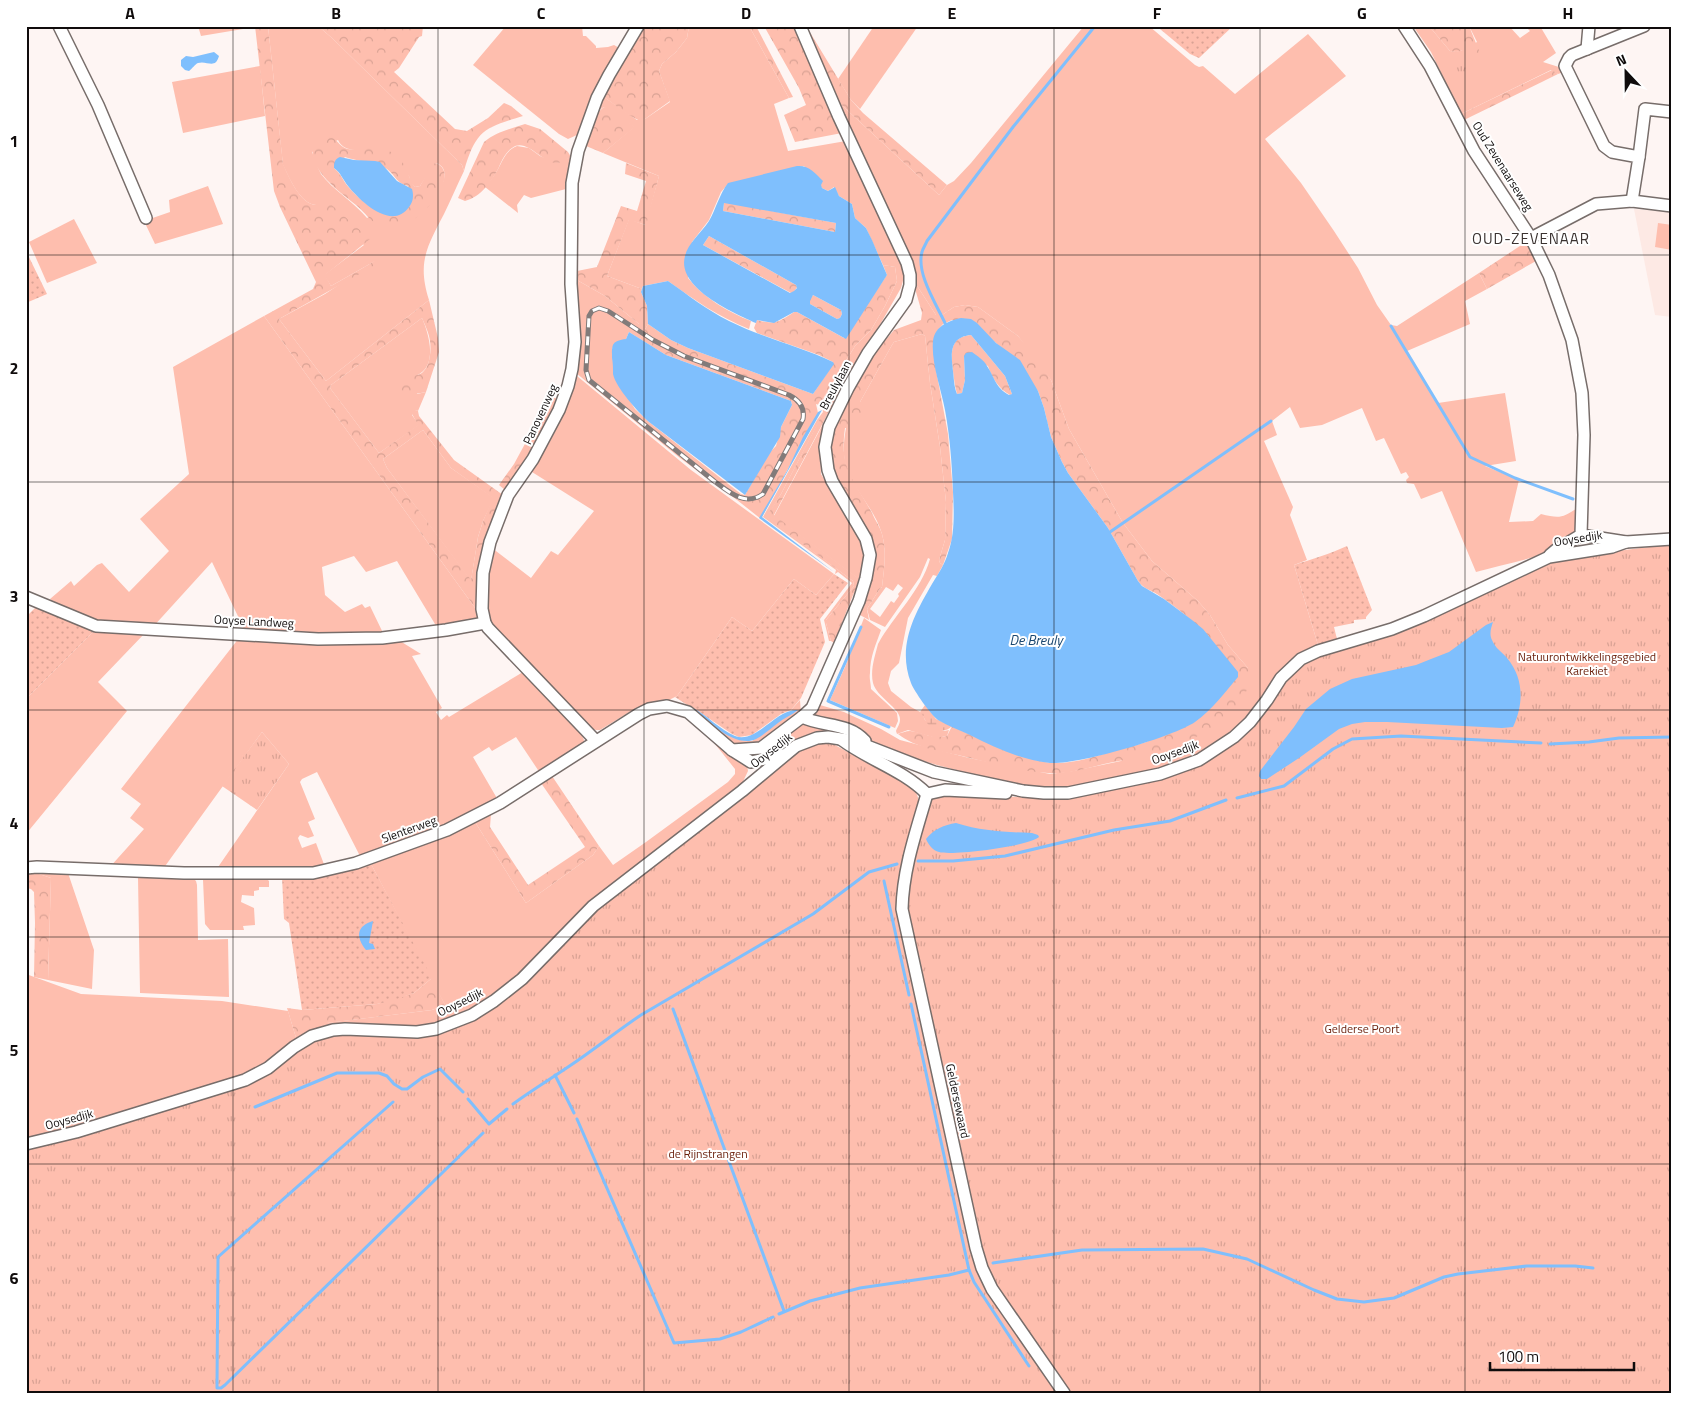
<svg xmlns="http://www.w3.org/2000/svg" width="1698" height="1419" font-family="'Titillium Web',sans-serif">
<defs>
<pattern id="forest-crowns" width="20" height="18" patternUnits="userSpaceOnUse" patternTransform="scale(1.25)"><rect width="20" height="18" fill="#febeae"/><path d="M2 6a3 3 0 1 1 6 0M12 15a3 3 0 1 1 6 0" fill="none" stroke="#d9a294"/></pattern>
<pattern id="wetland-marsh" width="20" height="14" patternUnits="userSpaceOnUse" patternTransform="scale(1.25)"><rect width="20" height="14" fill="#febeae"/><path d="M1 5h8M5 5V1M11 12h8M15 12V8" fill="none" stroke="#d9a294"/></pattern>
<pattern id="park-tufts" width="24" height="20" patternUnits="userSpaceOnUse" patternTransform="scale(1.25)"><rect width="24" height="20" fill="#febeae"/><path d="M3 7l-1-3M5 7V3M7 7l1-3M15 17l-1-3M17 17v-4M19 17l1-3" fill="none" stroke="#d9a294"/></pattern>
<pattern id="garden-dots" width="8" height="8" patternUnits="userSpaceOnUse" patternTransform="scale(1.25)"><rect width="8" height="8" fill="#febeae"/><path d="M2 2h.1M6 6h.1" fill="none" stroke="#d9a294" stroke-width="1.8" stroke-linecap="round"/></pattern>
</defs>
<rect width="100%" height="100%" fill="#fef5f3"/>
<!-- built -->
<polygon fill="#fde9e4" points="1634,209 1672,212 1672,317 1655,315"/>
<!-- grass -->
<g fill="#febeae" fill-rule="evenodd">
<polygon points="198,26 255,26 255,27 201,36"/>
<path d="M268,26H318L332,38L462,165L464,171C457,185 451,200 444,214C427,247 417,262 429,300L326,381L279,319L325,294L375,261L331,286L324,275L364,245L316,205C300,204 289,177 283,165ZM338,140C345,155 364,148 378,148L409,176L410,182L415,187L420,186C427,177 426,171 436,163C445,166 446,174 443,182L367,218C354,202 333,190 321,174C317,167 315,159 312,152Z"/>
<polygon points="506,26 582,26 583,36 586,36 596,46 596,48 608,47 614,45 621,49 582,129 577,135 568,139 559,134 473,65"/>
<path d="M689,26H749L789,98L774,104L788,151L846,141L904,269V277L901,288L831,410L826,408L781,494L767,517L853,581L854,586L826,620V623L831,641H829L824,620L852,583L838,572L835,574L836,570L763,517L817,420L823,412L822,406L819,405L855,346L871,330L885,306L897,281L895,267L883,265L866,228L855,218L852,204L839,196L834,187L828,191L822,188L804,166L728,184L721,192L709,220L692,242L688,278C704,298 728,312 751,321L749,329C719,317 694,300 668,281L643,286L642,289L607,276L629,219L645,225L659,176L603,153L634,127L604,107L599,110L604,97L637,120L645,119L670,102L659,71L662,64L676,52L687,38Z"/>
<polygon points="874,26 918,26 860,109 851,100 838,79"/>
<path d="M1084,26H1149L1195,65L1199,67L1203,66L1235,94L1308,34L1346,76L1265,139L1301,183L1334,231L1358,268L1377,305L1391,325L1397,326L1479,273L1487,289L1465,301L1470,324L1407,351L1438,403L1505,393L1516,461L1485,466L1519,480L1509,522L1533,521L1541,514C1558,518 1562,519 1577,508L1576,534C1547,559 1511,562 1476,572L1442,491L1421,499L1414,484L1407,483L1406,480L1409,477L1406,472L1401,474L1384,438L1376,441L1362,408L1322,425L1300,428L1290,407L1272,421L1277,435L1264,441L1293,507L1290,515L1307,560L1294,565L1318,645L1297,655L1289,662L1248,719L1219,744L1169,768L1070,790L1013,785L937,765L897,753L851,736L752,758L740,752C744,753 748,755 752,754C769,751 806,718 820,705L844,712L881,729L900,740L969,758L1050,774L1073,771L1121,761L1248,668L1228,645L1210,615L1198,601L1152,561L1123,523L1069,429L1051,380L1018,336L978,307L965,305L954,307L942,315H936L912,278L834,98L939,195L947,185L954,181L971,163Z"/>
<path d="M1413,26H1429L1450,51C1461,53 1468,48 1477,42L1469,26H1509L1520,38L1530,31L1525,26H1540L1556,53L1543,62L1562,68L1564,72L1558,74L1551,70L1461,114L1431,52Z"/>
<polygon points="260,66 265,116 183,133 172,82"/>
<path d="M517,146L529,148L540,156L557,163L571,157L566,189L531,198L524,195L517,205L518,213L485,187C488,183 492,179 495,174C502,164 504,151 517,146Z"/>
<polygon points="208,186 223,224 155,244 144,221 170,212 169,200"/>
<polygon points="74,219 97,263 47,283 29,242"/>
<polygon points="1658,223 1672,225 1672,250 1655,247"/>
<polygon points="577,280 605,296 639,324 648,324 640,339 629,332 626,339 612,348 614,376 635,409 649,422 741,494 737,500 680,458 576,373 578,343"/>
<polygon points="264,316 478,612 476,620 438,629 397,561 366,572 354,556 322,567 325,595 345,612 362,604 365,608 370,606 384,635 246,633 212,562 152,628 105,625 68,614 50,599 71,581 74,586 97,565 102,563 129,592 169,551 140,519 189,474 173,367"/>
<path d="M422,318C429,334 439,368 415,376L417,394L426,392L418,411L416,410L412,415L419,425L379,453L330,388L331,385Z"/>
<path d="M922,334L925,336L930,383L940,447L946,502L945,540L939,560L940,563L943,565L937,576L933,575L908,618L899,663L891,671L888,683L891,691L911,707L922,713L925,720L944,731L949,730L947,736L936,738L908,730L897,734L896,731C897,728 900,724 900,720C901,708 877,698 873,683C870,670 875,656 878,644C894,615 921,591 930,559L928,558L920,577L885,627L870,620L867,609L879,590L882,587C884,569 887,552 882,534C876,513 860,496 850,477C842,461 843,444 846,428H853L860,402L892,345L894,342ZM898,584L903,588L898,594L899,596L894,603L891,601L880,617L870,609L886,587L893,591Z"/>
<path d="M577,376L691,470L834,574L816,595L794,579L752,631L732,617L677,696L667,701L636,708L600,730H596L589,728L493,629L487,612V576L492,548L531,578L551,551L558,555L594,511L532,472L531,470C554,440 565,412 577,376Z"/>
<path d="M824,422L821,434L820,450L821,474L860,539C865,553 863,565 860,580L774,516Z"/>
<polygon points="423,430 451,468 494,498 483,521 478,537 471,581 387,468 383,459"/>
<path d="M864,618L881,630C876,644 870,657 870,673C869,678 871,684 871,689L897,713L898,721L895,728L830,700L845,667Z"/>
<polygon points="97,628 145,633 98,682 127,711 26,834 26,699"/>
<polygon points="239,638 400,641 421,654 412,656 442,708 436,712 441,720 447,715 449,717 523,672 581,733 584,740 583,744 540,773 516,737 492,751 489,747 473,757 498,800 467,817 361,858 317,772 302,779 300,782 315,819 308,822 314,836 308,838 300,835 298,838 302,848 316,843 325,867 301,870 216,870 289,764 262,732 163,869 109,868 144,829 130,818 141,804 121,789"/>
<path d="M800,700L801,713C783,727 755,757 730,743C717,735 703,720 691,710V707C700,720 735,743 752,741L787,716L797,711V710H791Z"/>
<path d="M678,710L747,765L748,771L740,788L511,985L453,1020L245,1077L26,1141V974L81,994L222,1001L288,1011L297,1041L318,1030L326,1023L432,1010L445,1005L370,862L452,833L475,822L526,903L593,855L599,846L613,865L646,842L728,782L735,774V769C722,753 695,715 673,711C665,710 654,713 646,713Z"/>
<polygon points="30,871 68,873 94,950 92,989 48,980 51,878"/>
<polygon points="138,878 193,878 196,881 197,885 198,940 228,939 229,997 140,993"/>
<polygon points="266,878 269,881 269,887 259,887 259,890 254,891 254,896 242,895 241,902 254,908 255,925 243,926 244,930 210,930 205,924 203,880"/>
</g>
<!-- forest -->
<g fill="url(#forest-crowns)" fill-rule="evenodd">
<path d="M255,26H268L283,164C289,177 300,204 316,205L325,199L370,239L325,275L331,286L375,261L379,263L279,319L326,381L429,300L438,338L439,352L426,392C417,394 410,395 401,392L398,387L400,379L409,374C428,381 432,355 430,341C429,333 425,325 422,318L331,385L330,388L379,453L418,425L411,412L416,410L418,411L419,416L454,460L503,495L488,530L482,552L478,612L264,316L313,289L316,282L280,207L274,191ZM423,430L451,468L493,498L483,521L478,537L471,580L387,468L383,459Z"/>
<path d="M318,26H423L422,36L419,37L399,68L394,72L455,129L467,131L488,118L504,103L511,106L523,116C484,128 476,130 464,171L462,165L332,38Z"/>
<polygon points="643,26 689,26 687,38 676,52 662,64 659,71 670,101 645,119 640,121 627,114 604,97"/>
<polygon points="749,26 756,26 793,97 789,98"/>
<polygon points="764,26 797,26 842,133 795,142 784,115 806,105 799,88"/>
<polygon points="1429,26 1469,26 1480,53 1478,62 1464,50 1456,52 1450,51"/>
<polygon points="808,32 811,34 851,100 863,113 947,185 939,195 834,98"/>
<polygon points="1552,70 1558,74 1464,120 1461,114"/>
<path d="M604,107L608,108L635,127L603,153L586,146C589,134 593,114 604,107Z"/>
<path d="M525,124L540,129L568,152L571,157C567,159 562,163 557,163C542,164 527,137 512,148C506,152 502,160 499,167C492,181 481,197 465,201L458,198L484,142C496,132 510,129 525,124Z"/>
<path d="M326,135C337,136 338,147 348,149C353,150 359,148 364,148C382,146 395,150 405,166C409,173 409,180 415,187L420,186C426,178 426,166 436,163C465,175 414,232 389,228C372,226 368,215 356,205C340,192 308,170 313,146C314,139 320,136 326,135ZM345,157C356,161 379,163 387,169C396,176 397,184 408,186L395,217C379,216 356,197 346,184C342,178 340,173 334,168Z"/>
<path d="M626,163L659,176L646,225L629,220L607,276L642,289L641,292L647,306L648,324L671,340L688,348L813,394L833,364V362L819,355L757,333L754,328L757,320C775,325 779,322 794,312H797L844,338L887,275L883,265L895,267L897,281L885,306L871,330L855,346L819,405L816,404L818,413L761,519L737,500L741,494L745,495L769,453L776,446L781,427L792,405L791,401L666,355L640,339L648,324H639L605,296L577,280V271L597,267L621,206L637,211L646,181L625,174Z"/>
<polygon points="724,202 836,223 835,232 723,211"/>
<polygon points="709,236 796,285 797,287 794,292 791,293 703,245"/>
<polygon points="1526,242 1536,261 1487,289 1479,273"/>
<path d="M912,278L936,315H942L954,307L965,305L978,307L1018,336L1037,358L1051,380L1069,429L1123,523L1152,561L1198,601L1210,615L1228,645L1248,668L1252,678C1249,685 1246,693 1242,699C1210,743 1154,754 1104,764C1087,768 1066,775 1048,773C1019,771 990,763 962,756C940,751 916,748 898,734C901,733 906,731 910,731C923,732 933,740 947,736L952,726C970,735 989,743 1008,750C1023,756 1037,762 1053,763C1074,764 1096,756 1117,750C1144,743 1171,736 1196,721L1216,647C1200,626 1179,609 1157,594C1150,590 1143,588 1138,581L1108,528L1068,473L1062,462L1051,437L1044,408L1038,391L1004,350L988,336L952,320L943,324L937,331L936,370L948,434L953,492L952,539L943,565L940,563L939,560L945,540L946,502L940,447L930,383L925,336L922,334L894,342L892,345L860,402L866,417L856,428H845C839,470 854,479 872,513C875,520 880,527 882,534C887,552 884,569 882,587L879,590L867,609L869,620L860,615L872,575V542L865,525L836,477L832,462V433L836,421L868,361L894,330L921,320L922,313Z"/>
<polygon points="813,295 841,310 842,314 840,318 837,319 810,304 809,301"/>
<path d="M971,335L1005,376L1012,394L1010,395C999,389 992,378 988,366L964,356L965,380L962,393L957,394C955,387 954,379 953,371C951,353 949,337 971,335Z"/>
<polygon points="551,396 559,400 545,429 505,490 499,485 514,464"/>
<polygon points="826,407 830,409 823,423 774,515 862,581 860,590 855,591 853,595 834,643 831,641 826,623 826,620 854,586 853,581 766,517 781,494"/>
<polygon points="552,776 599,846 593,855 526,903 475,822 491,814 490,827 528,885 585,847 541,783"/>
<polygon points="30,871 51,878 48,980 34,977 35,923 34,892 31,889 26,888 26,872"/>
<polygon points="432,978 445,1005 432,1010 327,1023 318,1030 297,1041 287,1008 302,1010 377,1004 414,993"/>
</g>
<!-- wetland -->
<path fill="url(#wetland-marsh)" d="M925,705L936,719L952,726C946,733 936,731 930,726C925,722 924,716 920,712Z"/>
<!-- park -->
<g fill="url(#park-tufts)">
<path d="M1458,65H1465L1469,69C1466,77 1463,84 1454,84C1451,75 1453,72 1458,65Z"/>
<path d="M1672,544V1393H26V1149L247,1083L307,1042L333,1033L377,1034L469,1019L579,922L797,750L816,743L833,744L911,786L916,792L921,806L942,794L1044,798L1172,775L1268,710C1278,688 1290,675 1308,659L1549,562L1570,557Z"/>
<polygon points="262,732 289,764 257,810 222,786"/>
</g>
<!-- garden -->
<g fill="url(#garden-dots)">
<polygon points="1162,26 1233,26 1199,58 1190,54 1160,29"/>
<polygon points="26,251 47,294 26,303"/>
<path d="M1347,546L1372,610L1366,617V619L1354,620V623L1334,627L1337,639L1318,645L1294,565C1312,559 1330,554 1347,546Z"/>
<polygon points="834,574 848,583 820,619 825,642 801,698 791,710 781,714 752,735 739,737 732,734 695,709 692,708 675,697 677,696 732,617 752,631 794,579 816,595"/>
<polygon points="36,607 97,628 26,699 26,617"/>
<polygon points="370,862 432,978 414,993 391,1001 377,1004 302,1010 289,923 284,919 282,877"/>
</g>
<!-- water -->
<g fill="#7fbffd" fill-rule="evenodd">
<path d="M214,52L219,56C215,70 207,60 198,63C195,64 192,69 189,71L185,70L181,66V60L186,56L193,57Z"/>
<path d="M340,157L354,160L375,161L380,162L397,181L412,189C414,196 413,202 409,207C392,231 361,202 348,186C343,180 341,173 334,168C334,162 335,159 340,157Z"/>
<path d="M797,166C809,165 815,173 823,181L821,185L822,188L828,191L835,187L839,196L852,204L855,218L866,228L872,240L887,275L846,339L797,312H794L774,323L757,320L756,323C734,313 676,288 685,256C688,243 701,233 709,221C716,209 719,195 728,183ZM724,203L836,223L835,232L723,211ZM709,236L796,285L797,288L794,291L790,293L703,245ZM813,295L841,310L842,314L840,318L837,319L810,304V301Z"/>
<path d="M668,281C688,295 707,310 729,321C763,338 799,346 833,362L834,364L813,394L688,348L671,340L648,324L647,306L641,292L643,286Z"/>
<path d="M961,318L971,319L977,323L996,343L1020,360L1038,391L1044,408L1051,437L1062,462L1068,473L1108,528L1138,581L1142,586L1164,599L1192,620L1203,629L1238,672V677C1225,692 1212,710 1195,722C1173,737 1078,765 1050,763C1021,760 996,748 970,735C960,730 948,726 938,720C931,715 914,691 911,683C897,646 914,615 932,584C938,574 945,564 948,553C955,534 954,512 953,492C952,465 950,437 945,410C941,389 931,362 933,341C935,326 948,321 961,318ZM971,335L1005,376L1012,394L1009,395C995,387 995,378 987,366C984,360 977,356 972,352L966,353L964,356L965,380L962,393L957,394C954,387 954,379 953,371C951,354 949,337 971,335Z"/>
<path d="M629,332L666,355L791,401L792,405L781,427L780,437L745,495L649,422C638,412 616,388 613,374C613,369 613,363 612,358C612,345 611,341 626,339Z"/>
<polygon points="822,410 762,517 834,572 759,518 787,471 803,437 818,412"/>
<path d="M1493,622C1491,628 1489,634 1492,640C1495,648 1502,652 1507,658C1524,678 1524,704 1513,727L1502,728L1387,722H1365L1352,724L1339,729L1299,758L1267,779H1261L1259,776L1260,771L1294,727L1306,709L1330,689L1352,679L1416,665L1431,659L1449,652L1486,625Z"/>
<path d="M693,708C707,715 720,730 735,736C757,744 775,709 798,710C792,715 784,718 778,723C771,728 764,735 756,739C736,749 708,721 692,709Z"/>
<path d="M956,823C982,831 1004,832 1032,833L1038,835L1039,837C1029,846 953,856 939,852C933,851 928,844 926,839C934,829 944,825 956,823Z"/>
<path d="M373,921L369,943L373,944L375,949L366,950C355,936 357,926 373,921Z"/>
</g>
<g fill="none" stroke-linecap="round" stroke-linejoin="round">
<!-- stream -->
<g stroke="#7fbffd" stroke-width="3">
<path d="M945,323C936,304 916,273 922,252C923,248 926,244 927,241L1013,127L1095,26"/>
<polyline points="1391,326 1470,457 1515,478 1573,499"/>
<polyline points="1110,532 1271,421"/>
<polyline points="861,627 828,701 889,727"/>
<polyline points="1550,744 1589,742 1619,738 1672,737"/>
<polyline points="1237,798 1284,786 1333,749 1352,739 1401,736 1541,743"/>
<polyline points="918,861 953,861 1005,856 1114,830 1170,821 1226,800"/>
<polyline points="884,881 909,995"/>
<polyline points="673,1009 784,1311"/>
<polyline points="555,1075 574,1113"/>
<polyline points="468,1099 489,1124 507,1109"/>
<polyline points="393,1102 218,1257 217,1388 221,1388 225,1385 483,1133"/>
<path d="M513,1104C532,1090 552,1078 571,1065C595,1049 617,1031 641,1015L813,914L869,872L897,864"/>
<polyline points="255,1107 337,1073 379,1073 387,1076 394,1084 402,1089 407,1089 423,1077 440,1069 463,1092"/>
<polyline points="577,1119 674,1343 720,1339 741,1332 773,1317"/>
<polyline points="993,1263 1082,1250 1203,1249 1247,1259 1314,1290 1337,1299 1364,1302 1394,1298 1444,1277 1458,1274 1527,1266 1575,1266 1593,1268"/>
<polyline points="969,1270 974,1282 1029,1366"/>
<polyline points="779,1314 810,1301 860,1288 949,1275 969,1270 911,1004"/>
</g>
<!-- street casing -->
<g stroke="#776d6a" stroke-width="14">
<g id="street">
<polyline points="59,26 98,105 146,218"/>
<polyline points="1404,26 1430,66 1474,151 1531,238 1549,275 1572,340 1582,393 1584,435 1581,535 1556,550 1550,555"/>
<polyline points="1587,49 1589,26"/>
<polyline points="1639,157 1645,109 1672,112"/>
<polyline points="1632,201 1639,157 1612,152 1604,146 1565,66 1569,58 1572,55 1644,26"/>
<polyline points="1531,238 1596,204 1632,201 1672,206"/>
<polyline points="1581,535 1626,542 1672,539"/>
<polyline points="26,597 96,626 318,639 382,638 446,630 485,623"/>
<path d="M802,717C823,727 848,722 865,741"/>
<path d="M842,740C869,760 903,770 927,794L945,790L1006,793"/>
<polyline points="596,741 488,628 485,623 482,609 483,573 490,542 508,495 533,459 559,410 568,386 572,369 575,342 571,284 572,183 578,151 597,98 609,75 638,26"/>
<polyline points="732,750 761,748 802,717 812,708 859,601 866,578 870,555 866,539 832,481 828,470 825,447 829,427 848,388 868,353 906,300 910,285 910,275 907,263 839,117 800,26"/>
<path d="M927,794C916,832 903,869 902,909L976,1248L982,1268L992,1289L1064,1393"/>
<polyline points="26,868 37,867 184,873 313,873 356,863 447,830 500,803 639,714 649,709 667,706 688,712 732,750 751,762 783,755"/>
<polyline points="26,1144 76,1132 245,1080 268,1068 294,1047 312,1036 333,1030 345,1029 417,1032 436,1029 472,1015 494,1001 522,979 593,906 742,791 796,746 817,738 828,737 854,741 934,772 1023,791 1044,793 1068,793 1160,774 1199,760 1234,737 1250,722 1267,700 1281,678 1301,659 1318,651 1392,629 1424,616 1549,557 1612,547 1626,542"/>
</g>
</g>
<!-- street -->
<use href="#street" stroke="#fff" stroke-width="11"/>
<!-- rail casing -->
<g stroke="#827b7a" stroke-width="5">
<path id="rail" d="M599,308L608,311L653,340L684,356L789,395C799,400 805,407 803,419L763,494C745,507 729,492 714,481L589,380L586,370L589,316L592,311Z"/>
</g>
<!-- rail -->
<use href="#rail" stroke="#fff" stroke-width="3" stroke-dasharray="9" stroke-linecap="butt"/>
</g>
<!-- grid -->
<path fill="none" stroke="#100c0c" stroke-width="1" stroke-opacity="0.55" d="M233,26V1393M438,26V1393M644,26V1393M849,26V1393M1054,26V1393M1260,26V1393M1465,26V1393M26,255H1672M26,482H1672M26,710H1672M26,937H1672M26,1164H1672"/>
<g text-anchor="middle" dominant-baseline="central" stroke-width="4" stroke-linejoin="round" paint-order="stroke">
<!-- street labels -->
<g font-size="12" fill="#100c0c" stroke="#fff">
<text transform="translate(1503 166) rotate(58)">Oud Zevenaarseweg</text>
<text transform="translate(835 385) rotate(-62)">Breulylaan</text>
<text transform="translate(540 414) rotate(-65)">Panovenweg</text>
<text transform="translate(1578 538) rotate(-9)">Ooysedijk</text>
<text transform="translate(254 621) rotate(3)">Ooyse Landweg</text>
<text transform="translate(771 750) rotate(-38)">Ooysedijk</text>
<text transform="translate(1175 752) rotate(-20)">Ooysedijk</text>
<text transform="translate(409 829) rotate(-20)">Slenterweg</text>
<text transform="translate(460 1002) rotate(-26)">Ooysedijk</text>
<text transform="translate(958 1101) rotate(78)">Geldersewaard</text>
<text transform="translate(69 1119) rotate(-15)">Ooysedijk</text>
</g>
<!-- park labels -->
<g font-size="12" fill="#691d09" stroke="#fff">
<text x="1587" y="656">Natuurontwikkelingsgebied<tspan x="1587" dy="14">Karekiet</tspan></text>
<text x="1362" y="1028">Gelderse Poort</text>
<text x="708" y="1153">de Rijnstrangen</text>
</g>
<!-- water labels -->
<g font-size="14" font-style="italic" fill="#1b4871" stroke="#fff">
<text x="1036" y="639">De Breuly</text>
</g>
<!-- quarter labels -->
<g font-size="15" letter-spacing="1" fill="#3a3230" stroke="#fff">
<text x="1531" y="238">OUD-ZEVENAAR</text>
</g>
</g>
<!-- border -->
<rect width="1698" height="1419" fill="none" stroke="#ffffff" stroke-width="55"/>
<!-- north arrow -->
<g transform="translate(1626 72) rotate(338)" stroke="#ffffff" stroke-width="4" paint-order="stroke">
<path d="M0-4L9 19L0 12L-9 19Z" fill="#100c0c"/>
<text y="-8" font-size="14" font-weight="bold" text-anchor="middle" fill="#100c0c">N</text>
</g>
<!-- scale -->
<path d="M1490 1362v8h144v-8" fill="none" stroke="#100c0c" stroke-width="2.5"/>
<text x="1498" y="1362" font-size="15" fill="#100c0c" stroke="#ffffff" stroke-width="4" paint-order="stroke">100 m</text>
<rect x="28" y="28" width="1642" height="1364" fill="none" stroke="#100c0c" stroke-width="2"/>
<g font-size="16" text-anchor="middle" font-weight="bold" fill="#100c0c">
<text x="130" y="19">A</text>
<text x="336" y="19">B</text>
<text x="541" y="19">C</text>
<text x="746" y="19">D</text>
<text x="952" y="19">E</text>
<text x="1157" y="19">F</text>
<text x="1362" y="19">G</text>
<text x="1568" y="19">H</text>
<text x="14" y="147">1</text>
<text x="14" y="374">2</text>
<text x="14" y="602">3</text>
<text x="14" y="829">4</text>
<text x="14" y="1056">5</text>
<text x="14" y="1284">6</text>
</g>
</svg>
